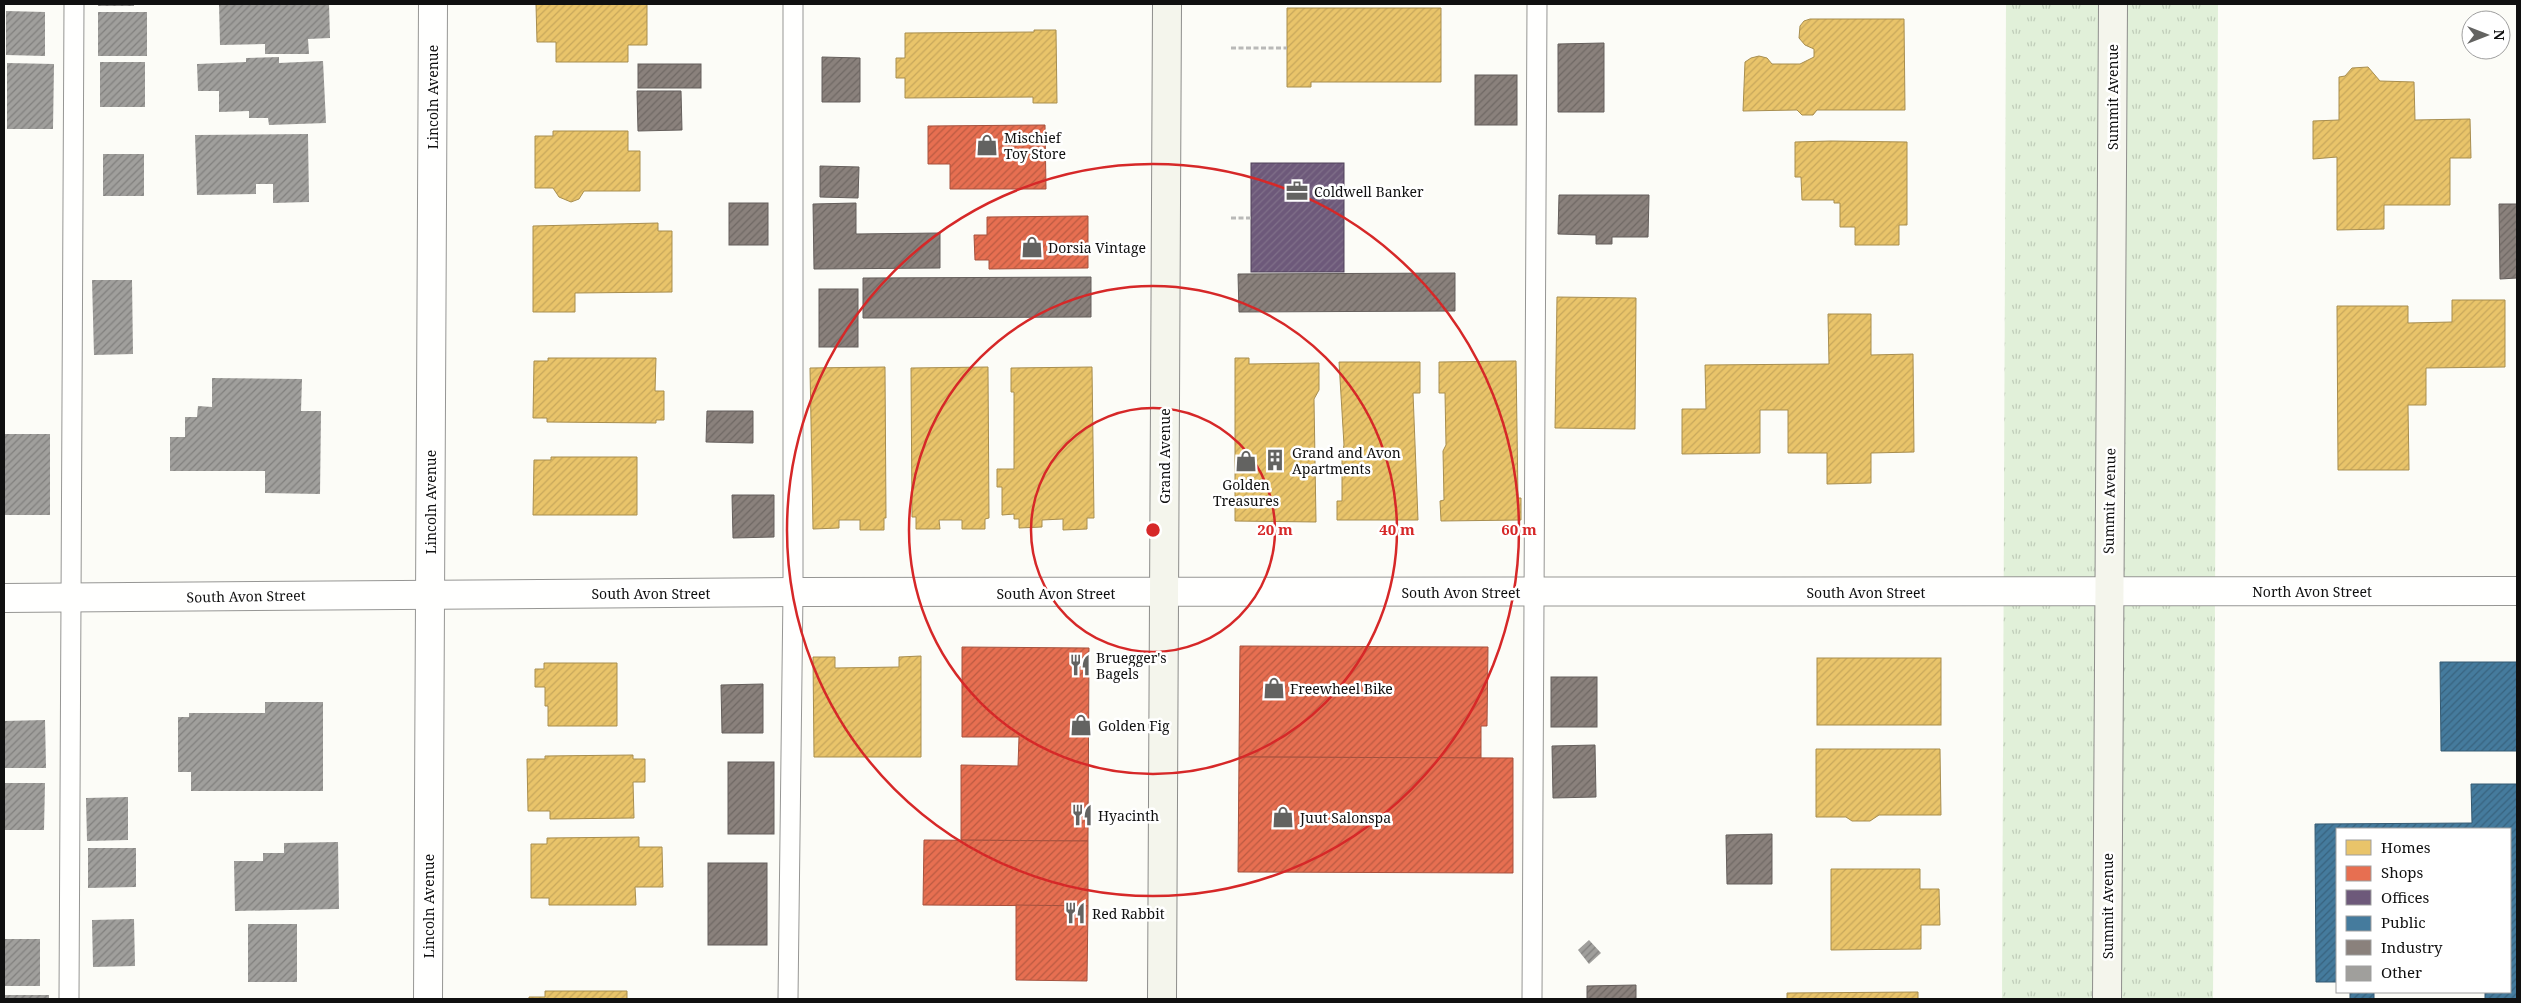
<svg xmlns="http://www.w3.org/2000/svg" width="2521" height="1003" font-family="'Noto Serif',serif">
<defs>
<pattern id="park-tufts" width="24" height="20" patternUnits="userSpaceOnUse" patternTransform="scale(1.25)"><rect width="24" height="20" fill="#e1f0d9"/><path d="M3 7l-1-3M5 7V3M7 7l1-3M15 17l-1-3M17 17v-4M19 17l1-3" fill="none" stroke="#c0cdb9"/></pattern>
<pattern id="homes-hatch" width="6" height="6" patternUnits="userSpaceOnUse" patternTransform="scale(1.25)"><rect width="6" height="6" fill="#e9c46a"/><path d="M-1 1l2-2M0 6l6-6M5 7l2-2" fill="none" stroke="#c7a75b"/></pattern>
<pattern id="shops-hatch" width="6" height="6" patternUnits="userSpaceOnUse" patternTransform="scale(1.25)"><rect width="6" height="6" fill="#e76f51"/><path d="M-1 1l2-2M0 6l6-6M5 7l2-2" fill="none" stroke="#ba5a42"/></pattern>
<pattern id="offices-hatch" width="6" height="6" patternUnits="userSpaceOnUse" patternTransform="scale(1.25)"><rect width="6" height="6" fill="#6d597a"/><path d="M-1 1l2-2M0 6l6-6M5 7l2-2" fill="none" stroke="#807089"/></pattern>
<pattern id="public-hatch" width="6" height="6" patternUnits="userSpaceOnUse" patternTransform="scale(1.25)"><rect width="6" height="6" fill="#457b9d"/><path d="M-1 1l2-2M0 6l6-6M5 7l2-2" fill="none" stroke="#38637f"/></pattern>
<pattern id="industry-hatch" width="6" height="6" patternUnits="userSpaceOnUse" patternTransform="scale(1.25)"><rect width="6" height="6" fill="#8a817c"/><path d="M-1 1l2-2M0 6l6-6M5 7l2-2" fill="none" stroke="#6f6864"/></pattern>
<pattern id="building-hatch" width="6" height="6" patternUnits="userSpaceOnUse" patternTransform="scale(1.25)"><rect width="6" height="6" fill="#a09f9c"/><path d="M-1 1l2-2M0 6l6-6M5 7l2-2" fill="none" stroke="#81807e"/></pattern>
</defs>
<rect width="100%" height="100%" fill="#fcfcf7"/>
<!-- park -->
<polygon fill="url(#park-tufts)" points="2006,4 2218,4 2213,999 2002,999"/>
<!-- homes -->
<g fill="url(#homes-hatch)" stroke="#a88e4f">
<polygon points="536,4 647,4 647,45 628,45 628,62 556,62 556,42 537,42"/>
<polygon points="1287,8 1441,8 1441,82 1311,82 1311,87 1287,87"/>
<polygon points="1810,19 1904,19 1905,110 1817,110 1813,115 1802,115 1797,110 1743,111 1745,62 1751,58 1759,56 1767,58 1772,64 1800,64 1814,57 1814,49 1805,45 1799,38 1800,26 1804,21"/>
<polygon points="1034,30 1056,30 1057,103 1033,103 1033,97 905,98 905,78 896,78 896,58 905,58 905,33 1034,32"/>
<polygon points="2368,67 2380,81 2414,82 2415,120 2470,119 2471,158 2450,158 2450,205 2384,205 2384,229 2337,230 2337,157 2313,159 2313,121 2339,120 2339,77 2345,76 2352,68"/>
<polygon points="553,131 628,131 628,151 640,151 640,191 584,191 579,199 571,202 559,197 553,188 535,188 535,136 553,136"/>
<polygon points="1831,141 1907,142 1907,225 1899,225 1899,245 1855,245 1855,227 1840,227 1840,203 1834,203 1834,200 1802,200 1801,177 1795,177 1795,142"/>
<polygon points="658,223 658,231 672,231 672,292 575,293 575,312 533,312 533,226"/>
<polygon points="1557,297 1636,298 1635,429 1555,428"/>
<polygon points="2452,300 2505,300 2505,367 2426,368 2426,405 2408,405 2409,470 2338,470 2337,306 2408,306 2408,323 2452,322"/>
<polygon points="1828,314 1871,314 1871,355 1913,354 1914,452 1871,453 1871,483 1827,484 1827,453 1788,453 1788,410 1760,410 1760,453 1682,454 1682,409 1706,409 1705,365 1829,364"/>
<polygon points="548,358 656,358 655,391 664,391 664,420 656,420 656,423 547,422 547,418 533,418 534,361 548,361"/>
<polygon points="1235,358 1249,358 1249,364 1319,363 1319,390 1314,399 1316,522 1235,521"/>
<polygon points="1516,361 1518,498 1521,498 1521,520 1441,521 1440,501 1444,500 1443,451 1446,445 1445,393 1439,393 1439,362"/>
<polygon points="1339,362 1420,362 1420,393 1413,393 1418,520 1337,520 1337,501 1342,501 1342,455 1344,445"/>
<polygon points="885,367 886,518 884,518 884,530 860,530 860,520 839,520 839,528 813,529 810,368"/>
<polygon points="988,367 989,518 985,519 985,529 962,529 962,520 939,520 940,529 916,529 916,517 912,517 911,368"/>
<polygon points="1092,367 1094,518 1087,518 1087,529 1063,530 1063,519 1042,520 1042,527 1019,528 1019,519 1014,519 1014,514 1002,515 1002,487 997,487 997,469 1014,469 1014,392 1011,392 1011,368"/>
<polygon points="551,457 637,457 637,515 533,515 534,460 551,460"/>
<polygon points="921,656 921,757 814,757 813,657 835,657 835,668 899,667 899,657"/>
<rect x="1817" y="658" width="124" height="67"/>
<polygon points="544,663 617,663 617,726 548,726 548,706 545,706 545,687 535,687 535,669 544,669"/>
<polygon points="1816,749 1940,749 1941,815 1879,815 1870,821 1852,821 1846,817 1816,817"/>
<polygon points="633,755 633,759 645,759 645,782 633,782 634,818 550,819 550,811 528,811 527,759 545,759 545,756"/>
<polygon points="639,837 639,847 662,847 663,887 635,887 636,905 549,905 549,898 531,898 531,844 547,844 547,838"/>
<polygon points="1831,869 1920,869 1920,889 1939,889 1940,925 1921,925 1921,949 1831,950"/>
<polygon points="545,991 627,991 627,999 529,999 529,997 545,997"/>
<polygon points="1918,992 1918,999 1787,999 1787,993"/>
</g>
<!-- shops -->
<g fill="url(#shops-hatch)" stroke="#a6523e">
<polygon points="1045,125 1046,189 950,189 950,164 928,164 928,126"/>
<polygon points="1088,216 1088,268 989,269 989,260 975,260 974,235 987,235 987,217"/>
<polygon points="1240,646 1488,647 1487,726 1481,726 1481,758 1239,757"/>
<polygon points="962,647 1089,648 1088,841 961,840 961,765 1018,766 1019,737 962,737"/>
<polygon points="1239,757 1513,758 1513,873 1238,872"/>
<polygon points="924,840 1088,841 1088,906 923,905"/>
<polygon points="1016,905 1088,906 1087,981 1016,980"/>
</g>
<!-- offices -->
<rect fill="url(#offices-hatch)" stroke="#51435a" x="1251" y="163" width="93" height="109"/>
<!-- public -->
<g fill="url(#public-hatch)" stroke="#355b73">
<polygon points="2440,662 2517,662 2517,751 2441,751"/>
<polygon points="2471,784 2517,784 2517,999 2485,999 2485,992 2510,992 2510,829 2337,829 2337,982 2316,982 2315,824 2472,823"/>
<rect x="2350" y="992" width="24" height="7"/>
</g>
<!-- industry -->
<g fill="url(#industry-hatch)" stroke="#655f5c">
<polygon points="1604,43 1604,112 1558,112 1558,44"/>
<polygon points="822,57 860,58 860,102 822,102"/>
<rect x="638" y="64" width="63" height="24"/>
<rect x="1475" y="75" width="42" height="50"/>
<polygon points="637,91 681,91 682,130 638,131"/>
<polygon points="820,166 859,167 858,198 820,197"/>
<polygon points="1559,195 1649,195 1648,237 1612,237 1612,244 1596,244 1596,235 1558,234"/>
<rect x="729" y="203" width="39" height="42"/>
<polygon points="856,203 856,234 940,233 940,268 814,269 813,204"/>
<polygon points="2499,204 2517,204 2517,278 2500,279"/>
<polygon points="1455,273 1455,311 1239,312 1238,274"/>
<polygon points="1091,277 1091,317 863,318 863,278"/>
<rect x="819" y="289" width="39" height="58"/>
<polygon points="707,411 753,411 753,443 706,442"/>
<polygon points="732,495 774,495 774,537 733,538"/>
<rect x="1551" y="677" width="46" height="50"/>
<polygon points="763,684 763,733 722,733 721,685"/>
<polygon points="1595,745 1596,797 1553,798 1552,746"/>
<rect x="728" y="762" width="46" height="72"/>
<polygon points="1772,834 1772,884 1727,884 1726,835"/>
<rect x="708" y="863" width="59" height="82"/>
<polygon points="1636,985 1636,999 1587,999 1587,986"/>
</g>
<!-- building -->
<g fill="url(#building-hatch)">
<rect x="98" y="4" width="36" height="2"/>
<polygon points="219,4 329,4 330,38 308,39 309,54 265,54 265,44 220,45"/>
<polygon points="6,11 45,12 45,56 6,55"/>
<rect x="98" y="12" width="49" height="44"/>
<polygon points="279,57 279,63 323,61 326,123 269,125 268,118 249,118 249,111 219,112 219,91 198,91 197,64 246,62 246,58"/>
<rect x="100" y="62" width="45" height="45"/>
<polygon points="7,63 54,64 53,129 7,129"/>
<polygon points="308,134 309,202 273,203 273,184 256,184 256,194 197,195 195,135"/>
<rect x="103" y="154" width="41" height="42"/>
<polygon points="92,280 132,280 133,354 94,355"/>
<polygon points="212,378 302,379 301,411 321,411 320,494 265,493 265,471 170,471 170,437 185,437 185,417 197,417 198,406 212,407"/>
<rect x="4" y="434" width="46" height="81"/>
<polygon points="265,702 323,702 323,791 191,791 191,772 178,772 178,717 189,717 189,713 265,713"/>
<polygon points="45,720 46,768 4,768 4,721"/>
<polygon points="4,783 45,783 44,830 4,830"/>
<polygon points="128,797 128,840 87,841 86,798"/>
<polygon points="338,842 339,909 235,911 234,861 263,861 263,853 284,853 284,843"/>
<polygon points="88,848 136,848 136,887 88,888"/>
<polygon points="134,919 135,966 93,967 92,920"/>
<rect x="248" y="924" width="49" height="58"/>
<rect x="4" y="939" width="36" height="47"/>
<polygon points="1589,940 1601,953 1589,964 1578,950"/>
<rect x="4" y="995" width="45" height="4"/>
</g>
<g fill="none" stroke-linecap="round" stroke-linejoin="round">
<!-- lane casing -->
<g stroke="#969694" stroke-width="21">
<g id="lane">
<polyline points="69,999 74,4"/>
<polyline points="788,999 793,592 793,4"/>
<polyline points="1532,999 1537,4"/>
</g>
</g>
<!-- street casing -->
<g stroke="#969694" stroke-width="30">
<g id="street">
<polyline points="4,598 793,592 2517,591"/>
<polyline points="428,999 433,4"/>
</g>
</g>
<!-- secondary casing -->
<g stroke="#8d8d8b" stroke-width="30">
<g id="secondary">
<polyline points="1162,999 1167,4"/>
<polyline points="2107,999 2113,4"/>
</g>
</g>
<!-- path -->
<g stroke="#b9b9b8" stroke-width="3" stroke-dasharray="5 2.5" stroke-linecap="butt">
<polyline points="1231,48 1287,48"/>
<polyline points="1231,218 1251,218"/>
</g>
<!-- lane -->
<use href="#lane" stroke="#fffffe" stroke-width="19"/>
<!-- street -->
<use href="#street" stroke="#fffffe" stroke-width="28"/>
<!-- secondary -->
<use href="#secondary" stroke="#f4f5ec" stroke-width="28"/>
</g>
<!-- distance rings -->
<g fill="none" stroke="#d62828" stroke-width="2.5">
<circle cx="1153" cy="530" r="122"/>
<circle cx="1153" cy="530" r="244"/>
<circle cx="1153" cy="530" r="366"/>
</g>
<!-- icons -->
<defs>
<g id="shop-bare" transform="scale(1.725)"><path d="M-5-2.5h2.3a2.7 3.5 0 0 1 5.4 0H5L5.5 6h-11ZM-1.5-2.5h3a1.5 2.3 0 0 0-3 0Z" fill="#636361" stroke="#fff" stroke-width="2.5" paint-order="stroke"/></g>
<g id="office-bare" transform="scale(1.725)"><path d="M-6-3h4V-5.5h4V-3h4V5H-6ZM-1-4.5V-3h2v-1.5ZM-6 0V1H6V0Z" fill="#636361" stroke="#fff" stroke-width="2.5" paint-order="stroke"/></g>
<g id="building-bare" transform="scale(1.725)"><path d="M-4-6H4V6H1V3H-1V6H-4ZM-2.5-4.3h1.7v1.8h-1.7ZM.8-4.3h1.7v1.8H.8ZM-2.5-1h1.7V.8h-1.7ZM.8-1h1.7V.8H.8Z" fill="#636361" stroke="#fff" stroke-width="2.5" paint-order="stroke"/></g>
<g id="restaurant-bare" transform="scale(1.725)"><path d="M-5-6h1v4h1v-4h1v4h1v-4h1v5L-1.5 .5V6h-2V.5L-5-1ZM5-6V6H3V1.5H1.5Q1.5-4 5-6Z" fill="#636361" stroke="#fff" stroke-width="2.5" paint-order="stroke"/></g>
</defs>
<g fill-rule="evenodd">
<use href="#shop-bare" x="987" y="145"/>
<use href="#office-bare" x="1297" y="191"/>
<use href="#shop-bare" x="1032" y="247"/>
<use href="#building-bare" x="1275" y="460"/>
<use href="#shop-bare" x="1246" y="461"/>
<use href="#restaurant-bare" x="1080" y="665"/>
<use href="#shop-bare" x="1274" y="688"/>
<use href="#shop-bare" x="1081" y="725"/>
<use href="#restaurant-bare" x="1082" y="815"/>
<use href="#shop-bare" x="1283" y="817"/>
<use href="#restaurant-bare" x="1075" y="913"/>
</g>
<g text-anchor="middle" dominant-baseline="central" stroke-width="5" stroke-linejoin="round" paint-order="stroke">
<!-- street labels -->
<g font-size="14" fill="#101010" stroke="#fff">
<text transform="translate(432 97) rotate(-90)">Lincoln Avenue</text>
<text transform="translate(2112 97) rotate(-90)">Summit Avenue</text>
<text transform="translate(1164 456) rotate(-90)">Grand Avenue</text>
<text transform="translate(2109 501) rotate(-89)">Summit Avenue</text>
<text transform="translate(430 502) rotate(-90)">Lincoln Avenue</text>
<text x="2312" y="591">North Avon Street</text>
<text x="1461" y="592">South Avon Street</text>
<text x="1866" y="592">South Avon Street</text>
<text x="651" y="593">South Avon Street</text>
<text x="1056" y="593">South Avon Street</text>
<text transform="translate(246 596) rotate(-1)">South Avon Street</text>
<text transform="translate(428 906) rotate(-90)">Lincoln Avenue</text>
<text transform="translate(2107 906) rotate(-90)">Summit Avenue</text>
</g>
<!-- poi labels -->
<g font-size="14" fill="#101010" stroke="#fff" text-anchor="start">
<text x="1004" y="137">Mischief<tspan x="1004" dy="16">Toy Store</tspan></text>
<text x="1314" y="191">Coldwell Banker</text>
<text x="1048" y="247">Dorsia Vintage</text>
<text x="1292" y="452">Grand and Avon<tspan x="1292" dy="16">Apartments</tspan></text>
<text x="1246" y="484" text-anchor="middle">Golden<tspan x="1246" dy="16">Treasures</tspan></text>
<text x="1096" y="657">Bruegger's<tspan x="1096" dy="16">Bagels</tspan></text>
<text x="1290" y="688">Freewheel Bike</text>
<text x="1098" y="725">Golden Fig</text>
<text x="1098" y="815">Hyacinth</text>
<text x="1300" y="817">Juut Salonspa</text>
<text x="1092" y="913">Red Rabbit</text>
</g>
</g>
<circle cx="1153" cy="530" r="8" fill="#d62828" stroke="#fff" stroke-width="2.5"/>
<g font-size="15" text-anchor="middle" font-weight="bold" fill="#d62828" stroke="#fff" stroke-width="5" stroke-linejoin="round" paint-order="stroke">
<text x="1275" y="535">20 m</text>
<text x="1397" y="535">40 m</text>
<text x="1519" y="535">60 m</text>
</g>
<!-- border -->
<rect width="2521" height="1003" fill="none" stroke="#101010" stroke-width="10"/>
<!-- legend -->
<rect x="2336" y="828" width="175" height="165" fill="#ffffff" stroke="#9f9f9f"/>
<rect x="2346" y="840" width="25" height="15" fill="#e9c46a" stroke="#9f9f9f"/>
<text x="2381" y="853" font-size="15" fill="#101010">Homes</text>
<rect x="2346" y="866" width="25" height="15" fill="#e76f51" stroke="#9f9f9f"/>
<text x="2381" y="878" font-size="15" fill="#101010">Shops</text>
<rect x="2346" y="890" width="25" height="15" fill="#6d597a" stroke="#9f9f9f"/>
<text x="2381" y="903" font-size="15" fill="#101010">Offices</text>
<rect x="2346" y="916" width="25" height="15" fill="#457b9d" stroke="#9f9f9f"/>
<text x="2381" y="928" font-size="15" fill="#101010">Public</text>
<rect x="2346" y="940" width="25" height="15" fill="#8a817c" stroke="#9f9f9f"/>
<text x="2381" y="953" font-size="15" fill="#101010">Industry</text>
<rect x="2346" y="966" width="25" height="15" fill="#a09f9c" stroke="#9f9f9f"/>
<text x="2381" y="978" font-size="15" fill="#101010">Other</text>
<!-- north arrow -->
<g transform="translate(2486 35) rotate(90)"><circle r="24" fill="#ffffff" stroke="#9f9f9f"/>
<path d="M0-4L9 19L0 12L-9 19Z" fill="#636361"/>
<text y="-8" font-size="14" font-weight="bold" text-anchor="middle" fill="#101010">N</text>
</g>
</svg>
